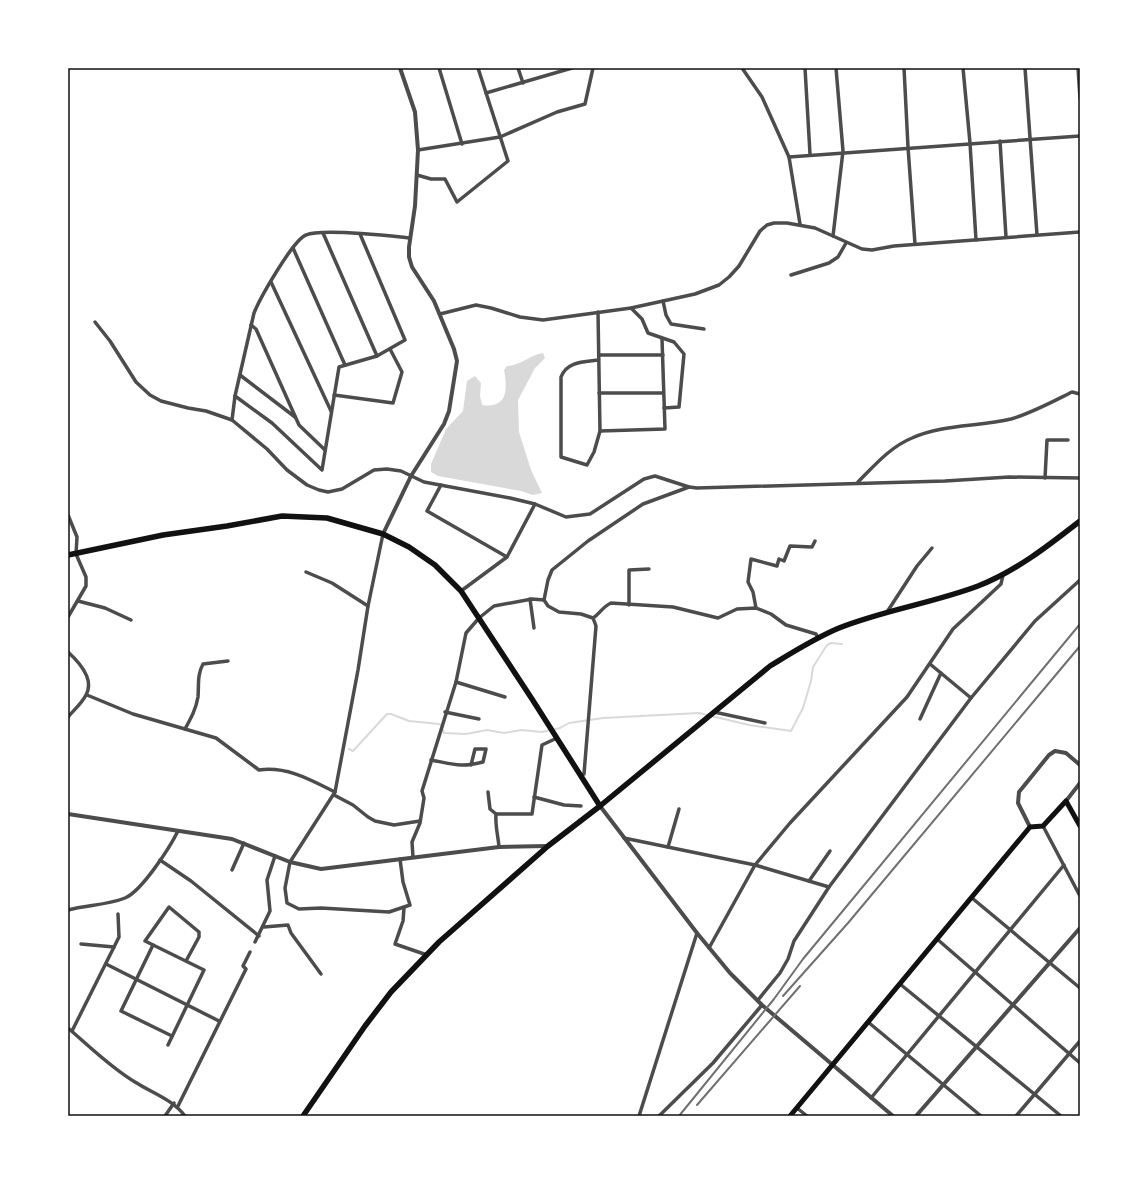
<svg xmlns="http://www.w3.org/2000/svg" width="1148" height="1184" font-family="'Golos Text',sans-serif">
<rect width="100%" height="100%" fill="#fff"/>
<!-- water -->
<path fill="#d9d9d9" d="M543,353L545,358L535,368L518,400L519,432L531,470L542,493L533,495L521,491L449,478L438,476L431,472V464L446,429L463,411L467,381L475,376L481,383L480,396L482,405C507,409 508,390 504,370L507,366C523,365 529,355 543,353Z"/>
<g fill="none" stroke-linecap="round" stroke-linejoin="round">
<!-- stream -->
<g stroke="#d9d9d9" stroke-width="2">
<polyline points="443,730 444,733 466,734 487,730 504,733 522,730 542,732 560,728 569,723 603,718 699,713 749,725 791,731 803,708 811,681 813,667 827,645 831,643 842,644"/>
<polyline points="349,749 353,751 387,714 391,714 409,721 439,724 442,726"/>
</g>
<!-- minor -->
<g stroke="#4c4c4c" stroke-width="3.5">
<polyline points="439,68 462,144"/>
<polyline points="518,68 523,83"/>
<polyline points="742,68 762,97 789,157 800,224"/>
<polyline points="805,68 810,154"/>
<polyline points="904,68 908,147 915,244"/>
<polyline points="963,68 970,143 976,240"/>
<polyline points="1025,68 1037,235"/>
<polyline points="1078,68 1080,98"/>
<polyline points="486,93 572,68"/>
<polyline points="1000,141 1006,237"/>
<polyline points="418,150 500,137 557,112 585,104 593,68"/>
<polyline points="789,157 1080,136"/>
<polyline points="417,175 431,179 445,179 457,202 508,161 478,68"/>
<polyline points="323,233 377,356"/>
<polyline points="833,236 843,151 836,68"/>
<polyline points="293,248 345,365"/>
<polyline points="791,275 829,263 838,257 846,243"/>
<polyline points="271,282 331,411"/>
<polyline points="663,301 666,315 671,324 704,329"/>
<polyline points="631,308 642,319 648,333 674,342 684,354 679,407 664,408"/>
<path d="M598,312L600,431L594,452L587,465L561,457V377C567,361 584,362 599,360"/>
<polyline points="440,314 476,305 491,308 520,317 543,320 631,308 695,294 719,285 729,277 739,266 760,231 767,225 774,223 787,223 815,228 862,249 872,250 894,246 1080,232"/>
<polyline points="95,322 110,341 136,382 150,395 161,401 188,408 206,411 232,420 267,449 287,470 307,485 319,490 328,492 342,489 374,470 387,469 401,471 424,482 510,498 535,504 566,517 590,514 644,479 655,476 689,487 697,488 945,481 1009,477 1080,478"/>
<polyline points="251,325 256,329 299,425 325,450"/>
<polyline points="599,355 663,355"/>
<polyline points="240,375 295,417"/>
<polyline points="599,393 663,393"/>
<polyline points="334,395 393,403 402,372 390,349"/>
<polyline points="235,396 272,423 322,470 339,367 377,356 405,340 360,234"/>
<path d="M232,420L235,396L254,313C260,298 293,240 306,235C322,228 390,236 410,238"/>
<polyline points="600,431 665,429 662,339"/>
<polyline points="1045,478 1047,440 1068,440"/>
<path d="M858,482C874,466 890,447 912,438C942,424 979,427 1011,419C1032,413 1052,402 1072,392L1080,394"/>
<polyline points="441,485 427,511 507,557"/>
<polyline points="68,515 77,537 76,554 86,577 86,586 68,617"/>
<polyline points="383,534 368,606 358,670 335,792 290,862 285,888 287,903 299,909 321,908 389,912 410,905 403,882 400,859"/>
<polyline points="306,572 332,583 368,606"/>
<polyline points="461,591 507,557 535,504"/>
<polyline points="530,599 534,628"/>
<polyline points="78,601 105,608 131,620"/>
<polyline points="629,605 629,570 649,569"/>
<polyline points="756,608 753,592 748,582 751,559 777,566 779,559 784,561 790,546 812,547 815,541"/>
<polyline points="887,612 917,566 932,548"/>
<polyline points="593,618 581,614 559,612 548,606 544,600 548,580 552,570 588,541 643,504 689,487"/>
<path d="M68,652C79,662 95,679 86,695C82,703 74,710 68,717"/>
<polyline points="930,664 971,698"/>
<polyline points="456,682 505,697"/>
<path d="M87,695L133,714L216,738L259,770C287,766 311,780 335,792"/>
<polyline points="445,712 479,719"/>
<polyline points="714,712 765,723"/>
<polyline points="920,719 941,673"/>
<path d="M185,729C191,718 196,709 198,697C199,685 197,675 203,664L228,661"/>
<path d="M431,760C453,764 461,768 483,762L486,749H475L471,765"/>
<path d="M580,775L584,774L596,626L593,618C600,614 602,607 611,603L673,607L718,618L737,609L756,608L771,614L786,625L816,634L818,638"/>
<path d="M488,792L490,809L496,814C495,826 498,835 499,847"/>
<polyline points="334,795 353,805 368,817 375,821 394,825 420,821"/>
<polyline points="534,797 564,805 581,806"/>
<polyline points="496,814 532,814 542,745 557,738"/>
<polyline points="1043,826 1080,896"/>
<polyline points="624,838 755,865 829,887"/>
<polyline points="668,847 679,809"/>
<polyline points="413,857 412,842 420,823 424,798 422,791 456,682 466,633 479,618 494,606 532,599 544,600"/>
<polyline points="160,860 191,881 259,936"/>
<polyline points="232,870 244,843"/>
<polyline points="809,881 830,851"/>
<polyline points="972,898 1080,988"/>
<polyline points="404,908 403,921 395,944 427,955"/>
<path d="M68,910C86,905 108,905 125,898C142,891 170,847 178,831"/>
<polyline points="264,927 288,925 291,933 321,974"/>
<polyline points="937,939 1080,1063"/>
<polyline points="255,942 270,911 267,880 275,856"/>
<polyline points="81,944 114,947"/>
<polyline points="153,945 121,1011 172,1036"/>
<polyline points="709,948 755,865 790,823 907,697 953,629 1001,584 1003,575"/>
<polyline points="106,964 219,1021"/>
<polyline points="900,984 1061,1116"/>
<polyline points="758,1000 780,973 788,959 794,941 829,887 971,698 1035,621 1080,580"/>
<polyline points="868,1022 981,1116"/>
<path d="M68,1028C89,1046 111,1068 135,1082C152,1093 172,1099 185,1116"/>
<polyline points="72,1031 119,937 118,914"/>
<polyline points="168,1045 204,970 145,941 169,907 199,932 199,937 186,961"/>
<polyline points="871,1098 1064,865"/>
<polyline points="178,1106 246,969 243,966 250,952"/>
<polyline points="797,1108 807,1116"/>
<polyline points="165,1116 174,1103"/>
<polyline points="639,1116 697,933"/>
<polyline points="659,1116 713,1063 762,1005"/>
<polyline points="1016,1116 1080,1041"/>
</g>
<!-- tertiary -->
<g stroke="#4c4c4c" stroke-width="4">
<polyline points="383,534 411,476 444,424 449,411 457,361 454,349 434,301 412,267 409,257 409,247 415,206 418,150 415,112 400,68"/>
<polyline points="1066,801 1080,783"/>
<polyline points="600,806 697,933 730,973 762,1005 893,1116"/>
<polyline points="68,814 232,839 290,862 321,869 499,847 547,846"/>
<polyline points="1030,827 1018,803 1019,792 1049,755 1055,751 1066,753 1080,765"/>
<polyline points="916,1116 1080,928"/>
</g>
<!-- secondary -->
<polyline stroke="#111" stroke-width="5" points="790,1116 1030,827 1043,826 1066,801 1080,826"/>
<!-- primary -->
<polyline stroke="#111" stroke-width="5.5" points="68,555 163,535 227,526 282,516 327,518 383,534 409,547 435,565 461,591 532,699 600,806"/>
<!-- trunk -->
<path stroke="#111" stroke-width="5.5" d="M303,1116L365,1026L391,992L439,942L548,846L600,806L770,666C793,652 815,638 839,628C884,610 933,603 978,586C1016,571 1048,546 1080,521"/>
<!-- rail -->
<g stroke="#707070" stroke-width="2">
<polyline points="783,996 848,923 1080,646"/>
<polyline points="697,1105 800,986"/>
<polyline points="679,1116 774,999 803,959 1080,624"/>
</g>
</g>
<!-- border -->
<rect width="1148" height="1184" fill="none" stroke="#ffffff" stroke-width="138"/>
<rect x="69" y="69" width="1010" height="1046" fill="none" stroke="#111" stroke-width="1.5"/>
</svg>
